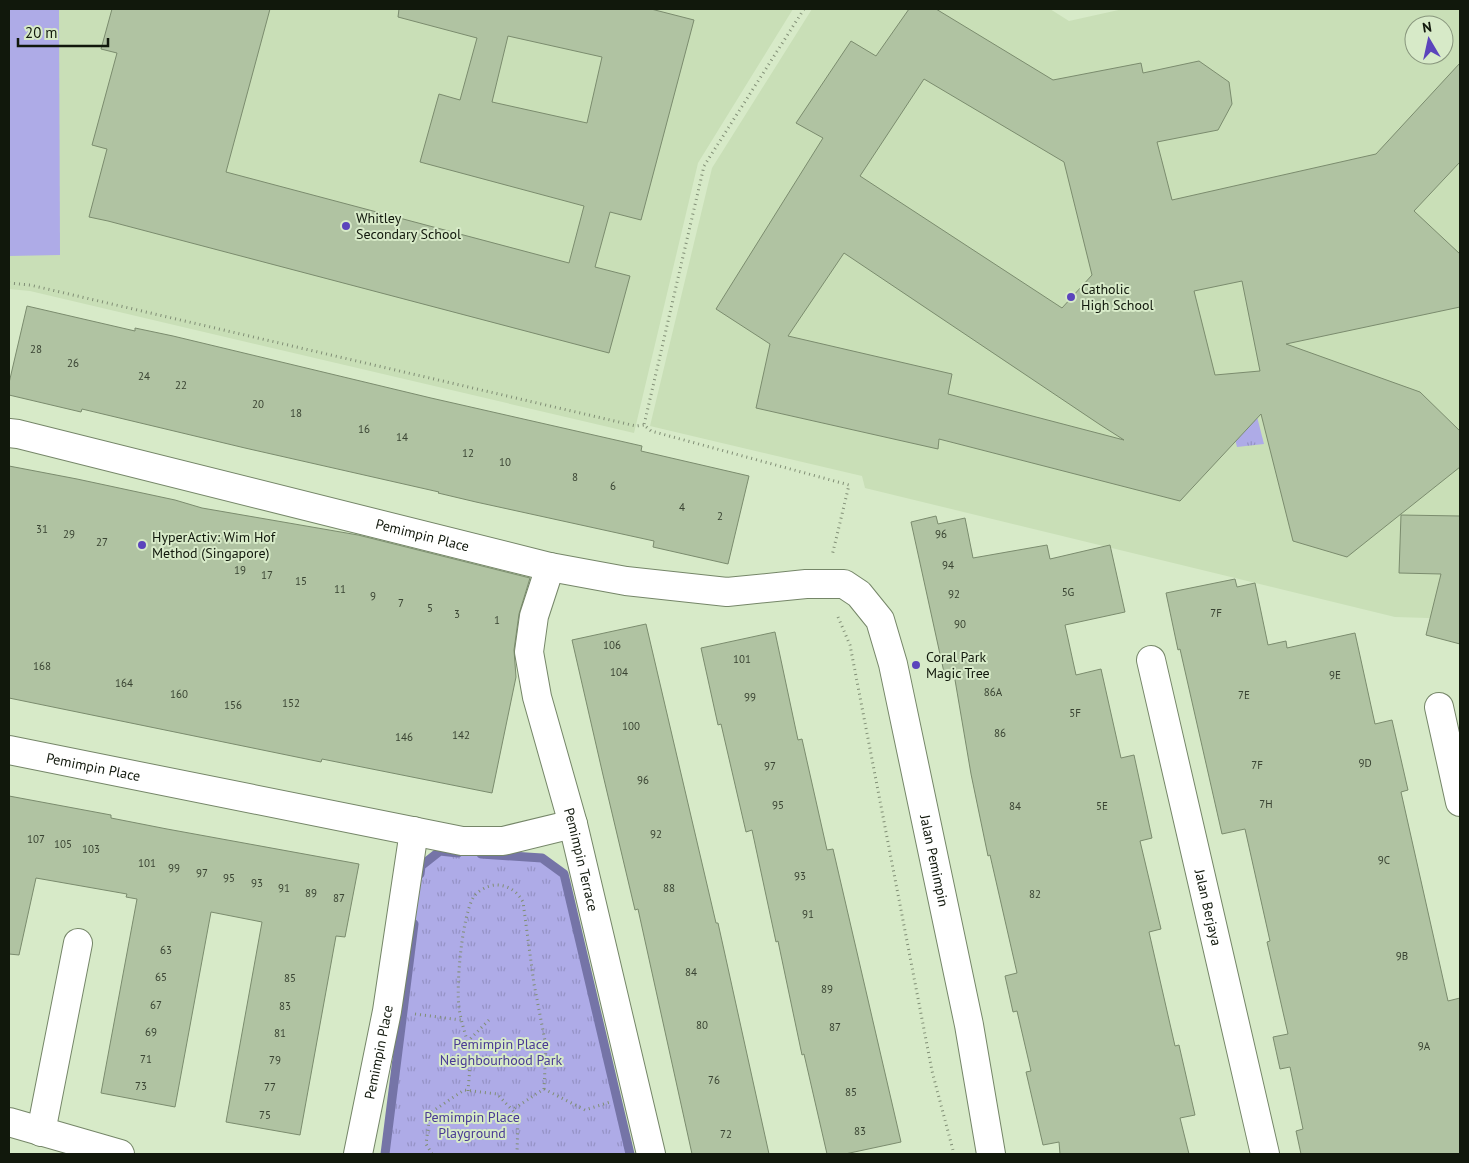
<svg xmlns="http://www.w3.org/2000/svg" width="1469" height="1163" font-family="'PT Sans',sans-serif">
<defs>
<pattern id="park-tufts" width="24" height="20" patternUnits="userSpaceOnUse" patternTransform="scale(1.25)"><rect width="24" height="20" fill="#aeabe7"/><path d="M3 7l-1-3M5 7V3M7 7l1-3M15 17l-1-3M17 17v-4M19 17l1-3" fill="none" stroke="#9592c5"/></pattern>
</defs>
<rect width="100%" height="100%" fill="#d7eac8"/>
<!-- built -->
<g fill="#c9dfb7" fill-rule="evenodd">
<polygon points="9,9 793,9 698,163 634,433 30,291 9,289"/>
<path d="M812,9H1050L1069,21L1123,9H1460V619L1395,617L865,488L862,476L650,426L712,168ZM1414,25H1444V55H1414Z"/>
</g>
<!-- park -->
<g fill="url(#park-tufts)">
<polygon points="1250,389 1264,444 1237,447 1224,397"/>
<polygon points="440,851 542,858 564,874 630,1154 385,1154 421,866"/>
</g>
<!-- garden -->
<polygon fill="#aeabe7" points="9,9 59,9 60,255 9,256"/>
<g fill="none" stroke-linecap="round" stroke-linejoin="round">
<!-- stream -->
<g stroke="#7574a7" stroke-width="9">
<polyline points="481,854 542,858 564,874 630,1154"/>
<polyline points="420,874 421,866 440,851 458,853"/>
<polyline points="385,1154 414,924"/>
</g>
</g>
<!-- building -->
<g fill="#b0c3a2" stroke="#7b8c6e" fill-rule="evenodd">
<path d="M112,9H270L226,172L569,263L584,206L420,162L439,94L460,100L477,38L398,17L399,9H651L694,20L641,220L610,212L595,267L630,276L609,353L108,221L89,217L107,149L92,145L117,53L101,49ZM508,36L602,57L587,123L492,102Z"/>
<path d="M909,9H936L1053,80L1141,63L1143,73L1199,61L1229,82L1232,104L1218,130L1157,142L1172,200L1376,154L1460,63V162L1414,211L1460,254V307L1286,344L1420,392L1460,431V467L1347,557L1293,541L1261,414L1180,501L939,439L938,449L756,408L770,344L716,309L823,138L796,123L851,41L876,56ZM924,79L1064,162L1092,275L1062,308L860,176ZM844,253L1099,424L1124,440L948,394L952,374L788,336ZM1242,281L1260,371L1215,375L1194,291Z"/>
<polygon points="27,306 135,331 135,328 173,336 431,398 642,446 641,451 749,476 728,564 653,547 654,541 476,502 438,493 439,492 245,448 82,409 81,412 9,395 9,383"/>
<polygon points="9,466 77,479 175,500 202,508 358,535 530,578 519,614 514,650 516,677 492,793 322,759 321,762 9,698"/>
<polygon points="1401,515 1460,516 1460,644 1426,635 1441,574 1399,573"/>
<polygon points="936,516 938,524 965,518 973,558 1047,545 1050,559 1110,545 1125,612 1065,625 1076,675 1101,669 1121,758 1134,755 1152,838 1140,841 1161,929 1149,932 1175,1046 1179,1045 1195,1115 1180,1118 1189,1154 1060,1154 1059,1142 1043,1145 1026,1072 1031,1071 1017,1011 1013,1012 1005,976 1017,973 990,855 988,856 971,774 954,674 945,677 911,522"/>
<polygon points="1235,579 1237,587 1255,583 1268,645 1286,641 1287,648 1355,633 1375,724 1392,720 1408,790 1401,792 1448,1001 1460,998 1460,1154 1301,1154 1296,1131 1303,1129 1290,1067 1280,1069 1273,1037 1288,1034 1267,942 1270,941 1245,829 1222,834 1180,649 1178,650 1166,593"/>
<polygon points="646,624 716,923 718,923 724,950 769,1154 692,1154 638,909 635,910 603,775 572,640"/>
<polygon points="775,632 798,740 802,739 827,850 833,849 901,1142 845,1154 827,1154 804,1054 802,1055 778,941 776,942 752,830 746,832 721,724 718,725 701,648"/>
<polygon points="9,796 111,815 111,818 167,829 359,864 345,937 336,936 300,1135 226,1122 262,922 211,912 175,1107 101,1093 137,899 126,897 127,894 36,878 19,955 9,954"/>
</g>
<g fill="none" stroke-linecap="round" stroke-linejoin="round">
<!-- minor casing -->
<g stroke="#758668" stroke-width="30">
<g id="minor">
<path id="s1" d="M9,433L18,434L550,567L626,581L727,592L806,584H844L859,594L880,620L893,664L969,1025L991,1154"/>
<path id="s2" d="M550,567L534,616L529,652L537,697L573,824L651,1154"/>
<path id="s3" d="M1151,660L1265,1154"/>
<polyline points="1439,707 1460,802"/>
<path id="s4" d="M9,750L462,841H503L573,824"/>
<polyline points="9,1122 120,1154"/>
<polyline points="41,1132 78,943"/>
<path id="s5" d="M358,1154L387,1011L414,831"/>
</g>
</g>
<!-- path -->
<g stroke="#808e75" stroke-width="3" stroke-dasharray="1 4" stroke-linecap="butt">
<polyline points="804,9 704,166 644,425 651,431 849,485 832,556"/>
<polyline points="9,283 30,285 636,426 644,425"/>
<polyline points="838,617 850,645 932,1071 954,1154"/>
<polyline points="415,1014 461,1020"/>
<polyline points="467,1042 491,1018"/>
<polyline points="544,1089 585,1110 610,1102"/>
<path d="M468,1091C469,1077 471,1063 469,1049C466,1035 461,1022 459,1008C456,984 462,918 473,898C477,891 488,885 496,885C508,885 518,892 523,902L534,984L546,1046L544,1089L512,1110"/>
<polyline points="432,1154 426,1144 430,1113 464,1090 497,1094 518,1116 517,1154"/>
</g>
<!-- minor -->
<use href="#minor" stroke="#fff" stroke-width="28"/>
</g>
<!-- markers -->
<g fill="#5b44bc" stroke="#d7eac8" stroke-width="2">
<circle cx="346" cy="226" r="5"/>
<circle cx="1071" cy="297" r="5"/>
<circle cx="142" cy="545" r="5"/>
<circle cx="916" cy="665" r="5"/>
</g>
<g text-anchor="middle" dominant-baseline="central" stroke-width="4" stroke-linejoin="round" paint-order="stroke">
<!-- number labels -->
<g font-size="11" fill="#394332">
<text x="36" y="349">28</text>
<text x="73" y="363">26</text>
<text x="144" y="376">24</text>
<text x="181" y="385">22</text>
<text x="258" y="404">20</text>
<text x="296" y="413">18</text>
<text x="364" y="429">16</text>
<text x="402" y="437">14</text>
<text x="468" y="453">12</text>
<text x="505" y="462">10</text>
<text x="575" y="477">8</text>
<text x="613" y="486">6</text>
<text x="682" y="507">4</text>
<text x="720" y="516">2</text>
<text x="42" y="529">31</text>
<text x="69" y="534">29</text>
<text x="941" y="534">96</text>
<text x="102" y="542">27</text>
<text x="948" y="565">94</text>
<text x="240" y="570">19</text>
<text x="267" y="575">17</text>
<text x="301" y="581">15</text>
<text x="340" y="589">11</text>
<text x="1068" y="592">5G</text>
<text x="954" y="594">92</text>
<text x="373" y="596">9</text>
<text x="401" y="603">7</text>
<text x="430" y="608">5</text>
<text x="1216" y="613">7F</text>
<text x="457" y="614">3</text>
<text x="497" y="620">1</text>
<text x="960" y="624">90</text>
<text x="612" y="645">106</text>
<text x="742" y="659">101</text>
<text x="42" y="666">168</text>
<text x="619" y="672">104</text>
<text x="1335" y="675">9E</text>
<text x="124" y="683">164</text>
<text x="993" y="692">86A</text>
<text x="179" y="694">160</text>
<text x="1244" y="695">7E</text>
<text x="750" y="697">99</text>
<text x="291" y="703">152</text>
<text x="233" y="705">156</text>
<text x="1075" y="713">5F</text>
<text x="631" y="726">100</text>
<text x="1000" y="733">86</text>
<text x="461" y="735">142</text>
<text x="404" y="737">146</text>
<text x="1365" y="763">9D</text>
<text x="1257" y="765">7F</text>
<text x="770" y="766">97</text>
<text x="643" y="780">96</text>
<text x="1266" y="804">7H</text>
<text x="778" y="805">95</text>
<text x="1015" y="806">84</text>
<text x="1102" y="806">5E</text>
<text x="656" y="834">92</text>
<text x="36" y="839">107</text>
<text x="63" y="844">105</text>
<text x="91" y="849">103</text>
<text x="1384" y="860">9C</text>
<text x="147" y="863">101</text>
<text x="174" y="868">99</text>
<text x="202" y="873">97</text>
<text x="800" y="876">93</text>
<text x="229" y="878">95</text>
<text x="257" y="883">93</text>
<text x="284" y="888">91</text>
<text x="669" y="888">88</text>
<text x="311" y="893">89</text>
<text x="1035" y="894">82</text>
<text x="339" y="898">87</text>
<text x="808" y="914">91</text>
<text x="166" y="950">63</text>
<text x="1402" y="956">9B</text>
<text x="691" y="972">84</text>
<text x="161" y="977">65</text>
<text x="290" y="978">85</text>
<text x="827" y="989">89</text>
<text x="156" y="1005">67</text>
<text x="285" y="1006">83</text>
<text x="702" y="1025">80</text>
<text x="835" y="1027">87</text>
<text x="151" y="1032">69</text>
<text x="280" y="1033">81</text>
<text x="1424" y="1046">9A</text>
<text x="146" y="1059">71</text>
<text x="275" y="1060">79</text>
<text x="714" y="1080">76</text>
<text x="141" y="1086">73</text>
<text x="270" y="1087">77</text>
<text x="851" y="1092">85</text>
<text x="265" y="1115">75</text>
<text x="860" y="1131">83</text>
<text x="726" y="1134">72</text>
</g>
<!-- poi labels -->
<g font-size="14" fill="#11180c" stroke="#d7eac8" text-anchor="start">
<text x="356" y="218">Whitley<tspan x="356" dy="16">Secondary School</tspan></text>
<text x="1081" y="289">Catholic<tspan x="1081" dy="16">High School</tspan></text>
<text x="152" y="537">HyperActiv: Wim Hof<tspan x="152" dy="16">Method (Singapore)</tspan></text>
<text x="926" y="657">Coral Park<tspan x="926" dy="16">Magic Tree</tspan></text>
</g>
<!-- street labels -->
<g font-size="14" fill="#11180c" stroke="#d7eac8">
<text stroke="none"><textPath href="#s1" startOffset="426">Pemimpin Place</textPath></text>
<text stroke="none"><textPath href="#s4" startOffset="86">Pemimpin Place</textPath></text>
<text stroke="none"><textPath href="#s2" startOffset="302">Pemimpin Terrace</textPath></text>
<text stroke="none"><textPath href="#s1" startOffset="1152">Jalan Pemimpin</textPath></text>
<text stroke="none"><textPath href="#s3" startOffset="254">Jalan Berjaya</textPath></text>
<text stroke="none"><textPath href="#s5" startOffset="104">Pemimpin Place</textPath></text>
</g>
<!-- park labels -->
<g font-size="14" fill="#493a94" stroke="#d7eac8">
<text x="501" y="1044">Pemimpin Place<tspan x="501" dy="16">Neighbourhood Park</tspan></text>
<text x="472" y="1117">Pemimpin Place<tspan x="472" dy="16">Playground</tspan></text>
</g>
</g>
<!-- border -->
<rect width="1469" height="1163" fill="none" stroke="#11180c" stroke-width="20"/>
<!-- north arrow -->
<g transform="translate(1429 40) rotate(351)"><circle r="24" fill="#d7eac8" stroke="#88967d"/>
<path d="M0-4L9 19L0 12L-9 19Z" fill="#5b44bc"/>
<text y="-8" font-size="14" font-weight="bold" text-anchor="middle" fill="#11180c">N</text>
</g>
<!-- scale -->
<path d="M18 38v8h90v-8" fill="none" stroke="#11180c" stroke-width="2.5"/>
<text x="25" y="38" font-size="15" fill="#11180c" stroke="#d7eac8" stroke-width="4" paint-order="stroke">20 m</text>
</svg>
